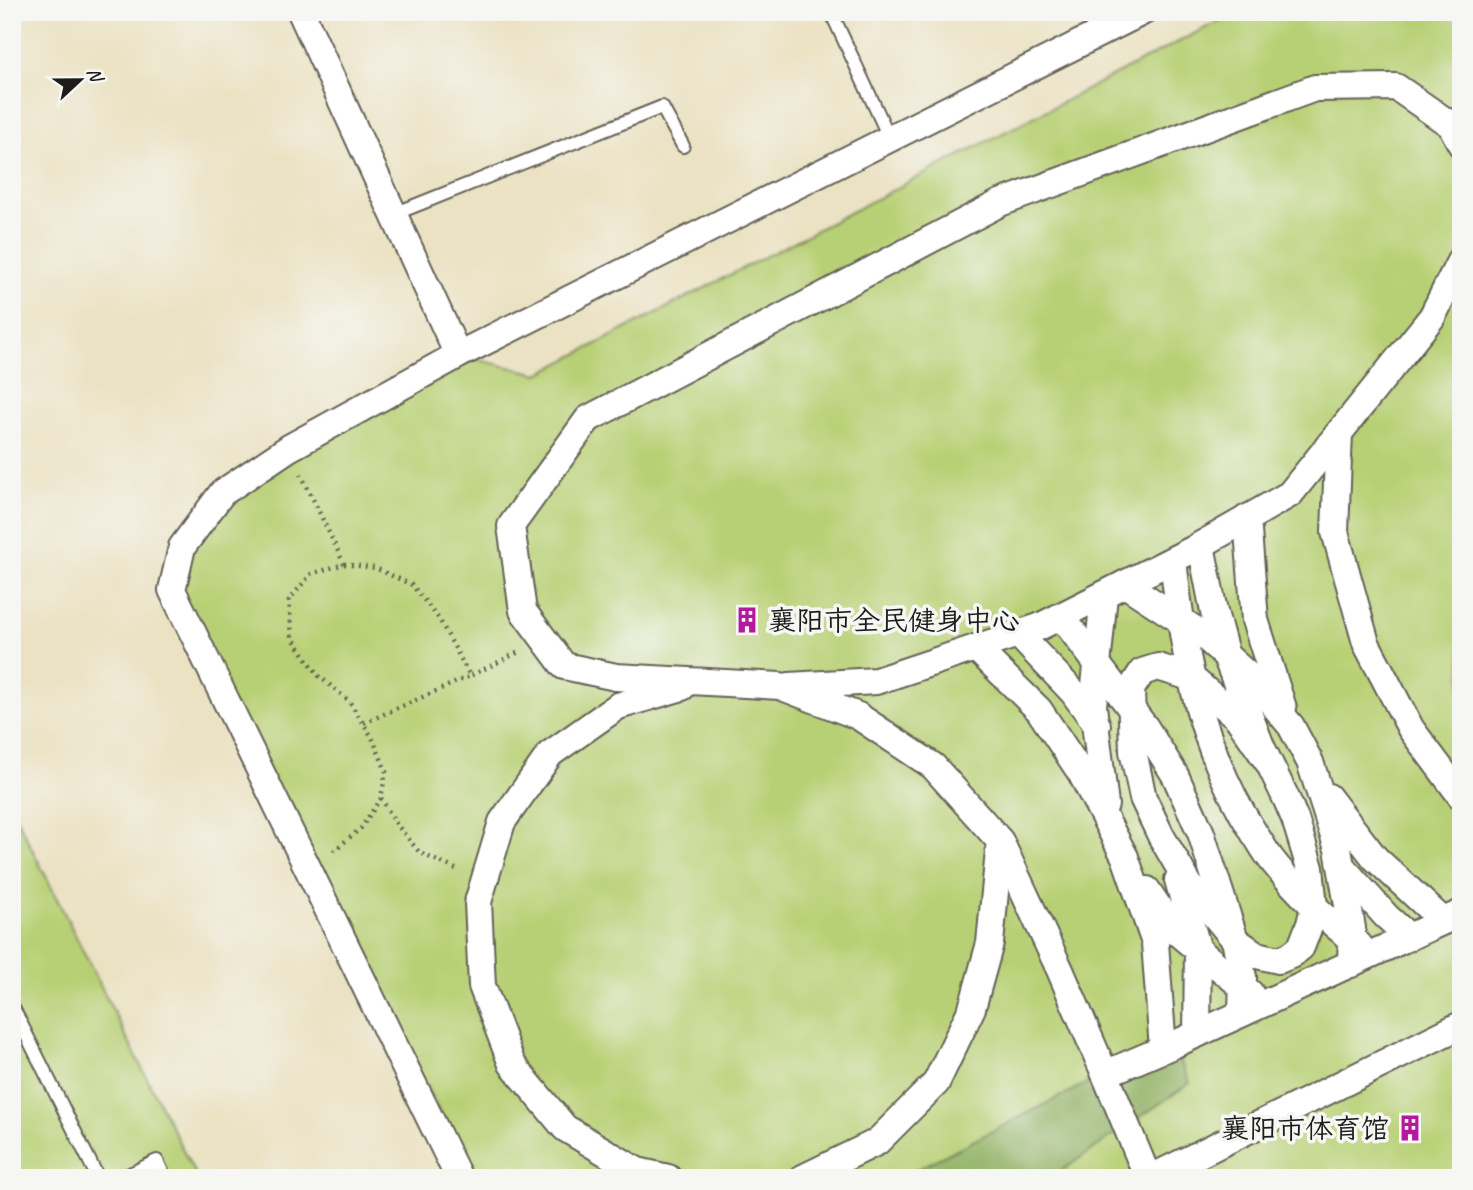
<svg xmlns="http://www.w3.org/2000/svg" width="1473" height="1190" font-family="Caveat,'LXGW WenKai TC',sans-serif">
<rect width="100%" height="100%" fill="#f6f6f2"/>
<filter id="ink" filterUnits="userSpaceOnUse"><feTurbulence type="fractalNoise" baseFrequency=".0143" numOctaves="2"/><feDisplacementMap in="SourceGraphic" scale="14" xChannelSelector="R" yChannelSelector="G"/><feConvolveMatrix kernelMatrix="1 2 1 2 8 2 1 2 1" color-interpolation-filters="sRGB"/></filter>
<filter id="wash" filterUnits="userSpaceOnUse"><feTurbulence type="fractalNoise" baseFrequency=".00686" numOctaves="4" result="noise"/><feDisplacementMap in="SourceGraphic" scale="28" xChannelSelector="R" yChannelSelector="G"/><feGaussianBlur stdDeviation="1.57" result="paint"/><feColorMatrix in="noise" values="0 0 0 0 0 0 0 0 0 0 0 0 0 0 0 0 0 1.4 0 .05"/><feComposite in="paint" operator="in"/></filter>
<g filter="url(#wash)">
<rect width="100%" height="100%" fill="#ebe2c3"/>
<!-- green -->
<g fill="#b8d075" stroke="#6a7648" stroke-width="2">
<polygon points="1236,12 1461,12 1461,1178 473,1178 172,590 222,493 458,355 539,374"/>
<polygon points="12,809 197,1178 12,1178"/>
</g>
<!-- forest -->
<polygon fill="#92b266" stroke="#576741" stroke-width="2" points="1173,1045 1190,1083 1051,1178 900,1178 1105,1074"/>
</g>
<g filter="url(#ink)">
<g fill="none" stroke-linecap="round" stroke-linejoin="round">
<!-- lane casing -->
<g stroke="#646156" stroke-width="16">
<g id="lane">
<polyline points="831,12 890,139"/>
<polyline points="394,214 662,107 683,146"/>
<polyline points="12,1006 98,1178"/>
<polyline points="122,1178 157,1161 165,1178"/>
</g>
</g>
<!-- street casing -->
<g stroke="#646156" stroke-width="30">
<g id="street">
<polyline points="301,12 458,355 289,448 222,493 182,547 172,590 459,1178"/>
<polyline points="458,355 1142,12"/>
<polyline points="1339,433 1335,532 1366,643 1411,729 1461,796"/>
<polyline points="1247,518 1255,620 1283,708"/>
<polyline points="1201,545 1214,612 1226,656 1261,746 1286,798 1295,819 1310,868 1314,907 1310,924 1301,947 1291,955 1279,960 1257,955 1235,940 1190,886 1161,836 1143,798 1133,751 1131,689 1142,672 1158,667 1190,677 1237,717 1268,762"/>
<path d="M1173,560C1184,659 1200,748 1254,833C1261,843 1267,855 1275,864C1299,894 1328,921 1359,945"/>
<polyline points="1125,584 1203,635 1252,679 1291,726 1310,762 1338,849 1352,928 1351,964"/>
<polyline points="1104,595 1093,706 1105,805"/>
<polyline points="1061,616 1145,727 1175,775 1201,833 1235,940 1243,977 1242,1013"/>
<polyline points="1018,634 1073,692 1097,725"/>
<polyline points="976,648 1039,710 1081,773 1125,857 1155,943 1163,1049"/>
<polyline points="789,686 876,681 1039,627 1192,550 1290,494 1432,317 1461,259"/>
<polyline points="1328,797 1375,858 1443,921"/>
<polyline points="1001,843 1060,970 1105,1074 1173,1045 1461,913"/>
<polyline points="1342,867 1386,916 1409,937"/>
<polyline points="1178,880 1198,950 1197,1034"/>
<polyline points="1147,890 1173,929 1250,993"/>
<polyline points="1105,1074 1148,1178"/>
<polyline points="668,1178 637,1171 565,1128 512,1064 482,986 478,902 502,822 550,754 618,706 682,687"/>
<polyline points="803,1178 877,1142 936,1083 972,1008 990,943 1000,841 933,766 858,716 780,686 616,677 564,666 523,611 511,526 588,419 1000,203 1315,88 1396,87 1451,125 1461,144"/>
<polyline points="1151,1178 1461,1025"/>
</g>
</g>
<!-- path -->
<g stroke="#646156" stroke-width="4.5" stroke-dasharray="2 5" stroke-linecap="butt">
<polyline points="301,474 344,564 311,574 289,600 292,637 319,676 349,701 372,737 386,771 381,798 361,828 331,853"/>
<polyline points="344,564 375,568 412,585 439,619 470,676 521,651"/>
<polyline points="364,723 470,676"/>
<polyline points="381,798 397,825 420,853 460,871"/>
</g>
<!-- lane -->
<use href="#lane" stroke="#fff" stroke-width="12"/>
<!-- street -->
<use href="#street" stroke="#fff" stroke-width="26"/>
</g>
</g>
<!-- icons -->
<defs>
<g id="building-bare" transform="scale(2.1)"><path d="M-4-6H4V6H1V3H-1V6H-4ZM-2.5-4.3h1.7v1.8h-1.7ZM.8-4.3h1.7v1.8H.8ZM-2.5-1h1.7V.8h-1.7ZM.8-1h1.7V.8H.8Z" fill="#b5179e" stroke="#f6f6f2" stroke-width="2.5" paint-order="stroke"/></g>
</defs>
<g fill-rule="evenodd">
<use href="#building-bare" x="747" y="620"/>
<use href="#building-bare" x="1410" y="1128"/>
</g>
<g text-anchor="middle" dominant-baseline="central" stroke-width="7" stroke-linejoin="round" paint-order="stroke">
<!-- poi labels -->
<g font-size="28" fill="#1c1c1c" stroke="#f6f6f2" text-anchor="start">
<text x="768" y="620">襄阳市全民健身中心</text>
<text x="1389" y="1128" text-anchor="end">襄阳市体育馆</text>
</g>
</g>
<!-- margin -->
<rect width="1473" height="1190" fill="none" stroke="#f6f6f2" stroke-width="42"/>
<!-- north arrow -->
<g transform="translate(80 80) rotate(68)" stroke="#f6f6f2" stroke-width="5" paint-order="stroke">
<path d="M0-5L12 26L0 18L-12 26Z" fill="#1c1c1c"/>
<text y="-10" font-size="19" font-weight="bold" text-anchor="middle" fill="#1c1c1c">N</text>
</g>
</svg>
